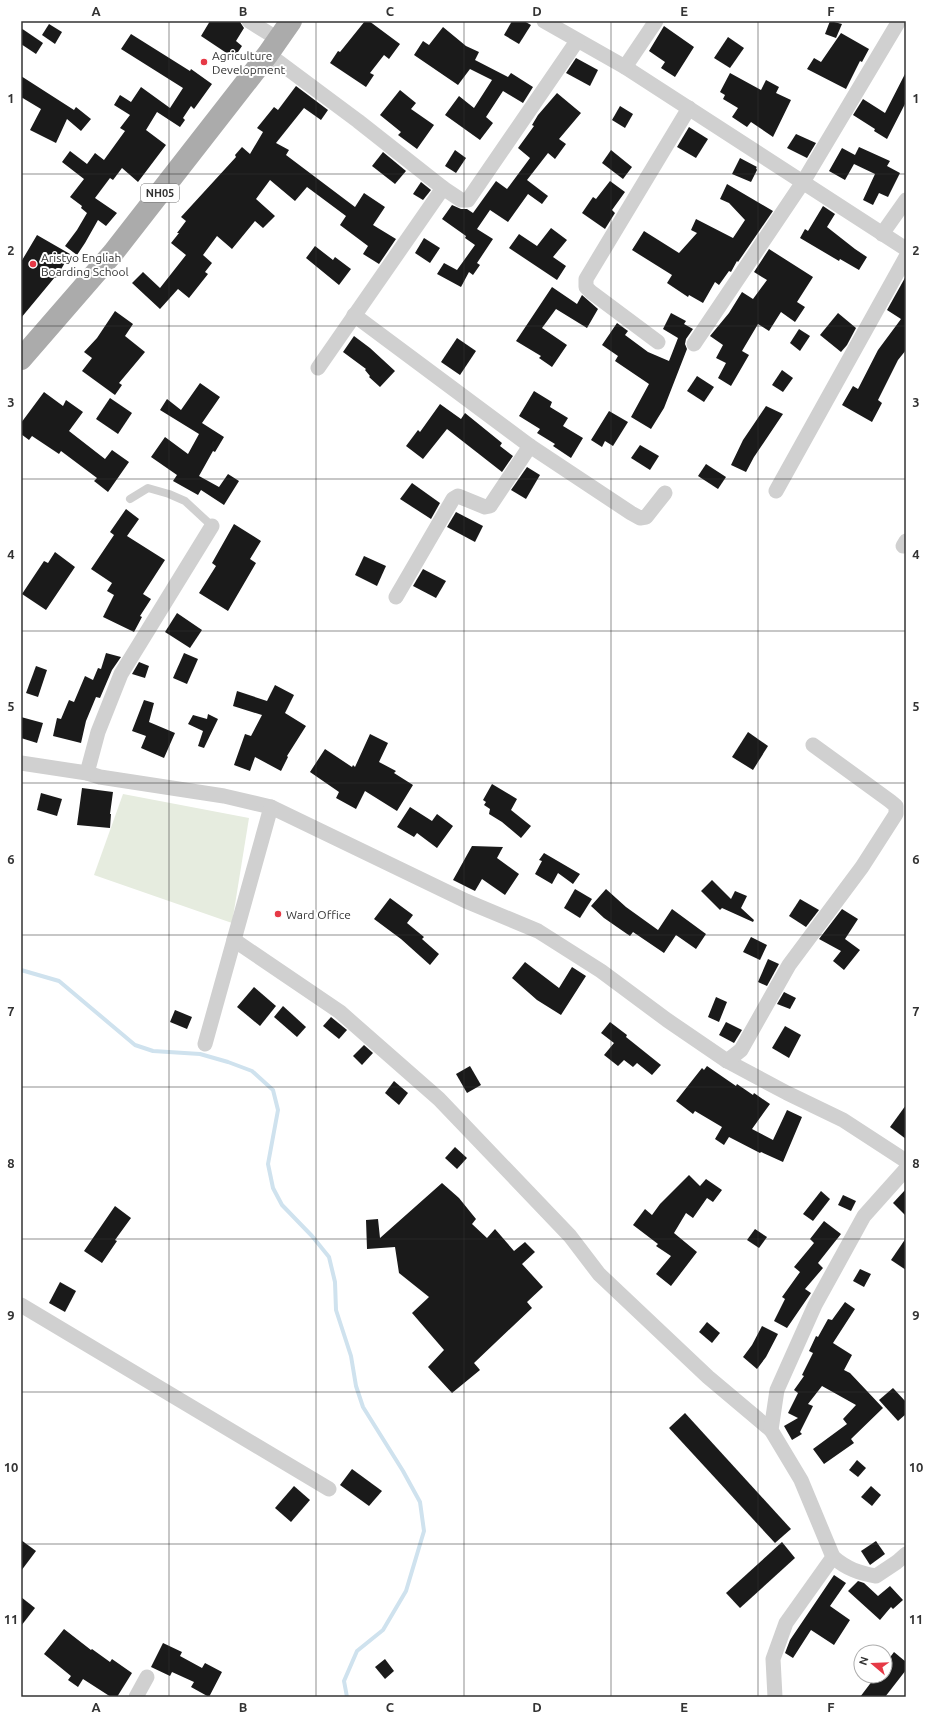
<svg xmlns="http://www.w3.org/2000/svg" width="927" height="1718" font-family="Ubuntu,sans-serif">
<rect width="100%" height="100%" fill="#fff"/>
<!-- green -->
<polygon fill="#e6ecdf" points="123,794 249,818 232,923 94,875"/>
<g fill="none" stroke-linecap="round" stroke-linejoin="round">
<!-- stream -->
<polyline stroke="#cfe2ee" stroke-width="4" points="21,970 59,981 135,1045 153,1051 200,1054 228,1062 252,1071 273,1090 278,1110 268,1164 273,1188 282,1205 312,1236 329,1257 335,1282 336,1310 351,1356 356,1386 363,1407 403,1471 420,1502 424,1531 406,1591 383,1630 357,1651 344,1681 347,1697"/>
</g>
<!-- building -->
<g fill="#1a1a1a">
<polygon points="210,21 238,21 240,22 244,28 236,41 242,46 234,58 201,36"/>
<polygon points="365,21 369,21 400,44 389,59 384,55 370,73 374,75 366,87 330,63 338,51 340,52"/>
<polygon points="512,21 524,21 531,25 519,44 504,35"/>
<polygon points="830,21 842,24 836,38 825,34"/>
<polygon points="49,24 62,32 55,44 42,35"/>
<polygon points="664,26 694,47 675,77 661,68 665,62 649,51"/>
<polygon points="443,27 466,46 479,52 475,60 508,77 511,73 533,87 523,103 503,91 486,117 493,123 480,140 445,115 459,96 474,108 492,80 470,69 458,85 414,55 423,41 429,45"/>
<polygon points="21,28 43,43 36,54 21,44"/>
<polygon points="841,33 869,49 862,62 860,61 846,89 807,69 814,58 821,62"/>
<polygon points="131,34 190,71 191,69 212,84 194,109 191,106 183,118 185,120 180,127 157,112 146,130 166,145 138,182 122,168 113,180 110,178 95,198 117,213 106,226 98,220 85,243 77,255 65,246 77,230 87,213 81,208 82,206 70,197 84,179 62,162 70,151 87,164 95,153 104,160 125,131 120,128 130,115 114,105 120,95 131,102 141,87 170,108 183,88 121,49"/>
<polygon points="728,37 744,48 730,68 714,58"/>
<polygon points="576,58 598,70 590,86 566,73"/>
<polygon points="906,72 906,102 887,139 874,131 875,129 853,115 863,99 885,113"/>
<polygon points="730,73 761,90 766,80 779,87 776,93 791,100 773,137 751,122 747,127 732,117 738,108 723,99 725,95 720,92"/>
<polygon points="21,76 74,110 76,107 91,119 81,131 67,119 56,143 30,130 41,109 21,97"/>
<polygon points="296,86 328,110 321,120 304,108 276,143 289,150 286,155 355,207 364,193 385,207 373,225 396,239 379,264 363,254 368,246 340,225 346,216 307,187 295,201 270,180 256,199 275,216 263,228 255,221 232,249 217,236 203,255 212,263 205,272 208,274 189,298 178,289 160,309 132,283 143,272 160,288 186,255 171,243 179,233 177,233 186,221 181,217 236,157 235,155 242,147 250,154 263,132 257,128 274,107 278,110"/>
<polygon points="400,90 416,103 411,109 434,125 417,149 398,135 401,132 380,115"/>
<polygon points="557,93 581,113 559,139 566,144 555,159 548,153 527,180 548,196 542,204 528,194 508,222 490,210 477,229 493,239 477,263 480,265 473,275 469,272 461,287 437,274 444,263 457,270 475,245 465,238 466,236 442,219 452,205 461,209 467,209 473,213 496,181 507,189 530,158 518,148 534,126 532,125 538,115"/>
<polygon points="620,106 633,114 625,128 612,120"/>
<polygon points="689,127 708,139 696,158 677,147"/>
<polygon points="796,134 816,143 807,158 787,148"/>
<polygon points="859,147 890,161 887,166 900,173 888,197 879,193 873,205 863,200 875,174 854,164 845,180 829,171 842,148 855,155"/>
<polygon points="455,150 466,158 456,173 445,166"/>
<polygon points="611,150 632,167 623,179 602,163"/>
<polygon points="383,152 406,171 395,184 372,166"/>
<polygon points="740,158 757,167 756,168 757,170 751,182 732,174"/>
<polygon points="610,181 625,192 612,210 615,213 605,229 582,213 593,197 596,199"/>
<polygon points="421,182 431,190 423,200 413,194"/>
<polygon points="727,184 773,211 738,262 737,261 731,272 729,271 719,285 715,282 703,303 689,295 688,297 667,283 672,275 632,250 644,231 679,253 697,233 691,230 696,219 733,238 745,220 729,203 720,199"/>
<polygon points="823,206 835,214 827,227 855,249 867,257 859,270 840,259 839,261 800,238 805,229 808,231"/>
<polygon points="551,228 567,240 553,257 566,266 557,280 509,248 519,234 537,246"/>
<polygon points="37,235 70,254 56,278 55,277 21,318 21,262"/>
<polygon points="424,238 440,248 430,263 415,253"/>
<polygon points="315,246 333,260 335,257 351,269 339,285 306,258"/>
<polygon points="769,249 813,277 797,302 805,307 795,322 781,312 769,331 758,324 742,351 749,355 731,386 718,378 726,363 716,358 723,345 710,336 729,313 742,292 753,299 767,280 754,272"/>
<polygon points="906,276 906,350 898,360 878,400 882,403 872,422 842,405 853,386 858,389 878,350 901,319 887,310"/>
<polygon points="552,287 577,304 582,295 598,309 587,328 556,309 542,328 567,345 552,367 539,358 541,356 516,341"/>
<polygon points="115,311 133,324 125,336 145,352 119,383 122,385 115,395 82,371 92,358 84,352 97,338"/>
<polygon points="671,313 686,321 684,324 693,329 686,339 685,344 687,349 664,408 651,429 631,417 649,384 615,361 618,356 602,345 617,323 628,331 625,335 648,352 669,361 678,338 663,329"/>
<polygon points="838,313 856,328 847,345 841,352 820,335"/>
<polygon points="799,329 810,336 800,351 790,343"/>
<polygon points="354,336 370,348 395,371 380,387 369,377 370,376 365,370 366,369 343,352"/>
<polygon points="457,338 476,351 460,375 441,362"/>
<polygon points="782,370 793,378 783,392 772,385"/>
<polygon points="697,376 714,387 704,402 687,391"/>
<polygon points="200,383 220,397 202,423 224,437 215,452 213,451 199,476 219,487 228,474 239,481 224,505 201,490 198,495 173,481 177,475 151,457 165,437 188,454 199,434 160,410 167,399 181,410"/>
<polygon points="534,391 552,402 550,407 568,418 563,426 583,438 571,458 553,446 555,444 537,433 540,429 519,416"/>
<polygon points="44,392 63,406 66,400 83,412 69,431 105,459 112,450 129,462 108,492 94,481 97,478 61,451 59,454 32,436 29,440 21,434 21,423"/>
<polygon points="110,398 132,413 118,434 96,419"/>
<polygon points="440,404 461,419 465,413 502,443 500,446 513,456 502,472 447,429 423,459 406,446 418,430 420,432"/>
<polygon points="766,406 783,414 754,457 746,472 731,465 743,440"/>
<polygon points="609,411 628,422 613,446 605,441 602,447 591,440"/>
<polygon points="640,445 659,456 650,470 631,458"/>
<polygon points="706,464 726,477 718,489 698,476"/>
<polygon points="527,467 540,475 526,499 511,490"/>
<polygon points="412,483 440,503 431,519 400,499"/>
<polygon points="126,509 139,519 127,536 165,560 143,594 151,599 140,616 142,617 134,632 103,617 114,595 107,591 112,583 91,569 114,535 110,532"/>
<polygon points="456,512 483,526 475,542 447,527"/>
<polygon points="234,524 261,541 250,559 256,563 228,611 199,593 216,566 212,563"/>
<polygon points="55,552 75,567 46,610 22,594 44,561 48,563"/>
<polygon points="364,556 386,566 377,586 355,575"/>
<polygon points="423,569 446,581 436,598 413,586"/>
<polygon points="177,613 202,630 190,648 165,632"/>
<polygon points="106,653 121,657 112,670 100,698 96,697 86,721 81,743 53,736 57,718 61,719 69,700 74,702 85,676 93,680 98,668 101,669"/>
<polygon points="184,653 198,659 187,684 173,678"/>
<polygon points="139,662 149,666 145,678 132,674"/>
<polygon points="36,666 47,670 38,697 26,693"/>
<polygon points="275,685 294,695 285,713 306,726 287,756 288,757 281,771 255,757 250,771 234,765 245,734 251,736 262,715 233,706 237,691 267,701"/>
<polygon points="144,700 154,703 149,722 175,733 164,758 141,748 146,736 132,731"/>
<polygon points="208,714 218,719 204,748 198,746 203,731 188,724 193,715 207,719"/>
<polygon points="21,717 43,723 37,743 21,738"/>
<polygon points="748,732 768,746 753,770 732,757"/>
<polygon points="370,734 388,743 379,762 396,771 394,773 413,785 397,811 365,791 356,809 336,798 339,792 310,772 325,749 352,767 353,765 355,767"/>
<polygon points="492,784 517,799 511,810 531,826 521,838 502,822 489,814 490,809 484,805 486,802 483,800"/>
<polygon points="82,788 113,792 110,814 111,814 110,828 77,825"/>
<polygon points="41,793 62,799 57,816 37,810"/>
<polygon points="410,807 432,821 437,814 453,826 437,848 417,833 414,837 397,827"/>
<polygon points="472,846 503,847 497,858 519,874 505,895 482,879 475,891 453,880"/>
<polygon points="544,853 580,874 573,884 558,873 552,884 535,874 542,861 539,860"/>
<polygon points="712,880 731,899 735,891 747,896 741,908 754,920 753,922 722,908 720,910 701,891"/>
<polygon points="575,889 592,899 580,918 564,908"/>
<polygon points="606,889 626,907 658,930 672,909 706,934 696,949 676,935 664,953 633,932 630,936 604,918 591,906"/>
<polygon points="390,898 413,915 407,923 424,937 422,939 439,954 430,965 401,939 374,919"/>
<polygon points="800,899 819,910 806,927 789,916"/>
<polygon points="842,909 858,919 845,939 860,950 844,970 833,961 841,951 819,939"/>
<polygon points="751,937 767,945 760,960 743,952"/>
<polygon points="768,959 779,964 767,986 758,982"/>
<polygon points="525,962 559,988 572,967 586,976 561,1015 537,1000 512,978"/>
<polygon points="254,987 276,1006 260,1026 237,1007"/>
<polygon points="784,992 796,998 790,1009 777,1004"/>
<polygon points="716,997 727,1002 719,1022 708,1017"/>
<polygon points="283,1006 306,1027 297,1037 274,1017"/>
<polygon points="175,1010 192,1017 187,1029 170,1022"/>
<polygon points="331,1017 347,1030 339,1039 323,1026"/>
<polygon points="610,1022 627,1035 626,1037 661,1065 652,1075 637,1063 633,1067 624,1060 618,1066 604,1055 614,1043 601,1033"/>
<polygon points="726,1022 742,1030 734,1043 719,1035"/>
<polygon points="785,1026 801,1035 789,1058 772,1048"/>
<polygon points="364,1045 373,1053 362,1065 353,1056"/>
<polygon points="470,1066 481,1085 467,1093 456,1074"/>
<polygon points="707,1066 736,1086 737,1084 753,1095 754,1093 770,1104 752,1129 773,1140 787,1110 802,1117 783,1162 761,1152 760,1153 729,1137 724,1145 715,1139 722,1127 695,1111 693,1114 676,1101 702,1068 704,1070"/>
<polygon points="394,1081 408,1093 399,1105 385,1093"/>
<polygon points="906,1105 906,1139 890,1127"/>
<polygon points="455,1147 467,1158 457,1169 445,1158"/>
<polygon points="689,1175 700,1186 706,1179 722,1190 713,1202 707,1198 693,1218 686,1213 674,1233 697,1252 671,1286 656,1274 671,1256 656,1246 658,1244 633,1225 645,1209 652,1215 660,1204"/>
<polygon points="442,1183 459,1198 476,1219 472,1224 487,1238 495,1229 514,1251 525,1242 535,1252 522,1264 543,1287 527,1302 532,1308 474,1363 480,1370 452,1393 428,1367 444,1350 412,1313 429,1297 399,1273 395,1247 367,1249 366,1220 378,1219 380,1238"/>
<polygon points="906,1189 906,1216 893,1203"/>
<polygon points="821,1191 830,1199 813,1221 803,1214"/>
<polygon points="843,1195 856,1201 851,1211 838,1205"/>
<polygon points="115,1206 131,1218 115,1240 117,1241 102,1263 84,1251"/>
<polygon points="824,1221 841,1234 818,1263 823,1268 805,1289 811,1293 787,1328 774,1321 785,1299 782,1297 800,1272 794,1267 814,1243 810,1239"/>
<polygon points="755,1229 767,1237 759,1248 747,1240"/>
<polygon points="906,1238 906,1270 891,1260"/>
<polygon points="860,1269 871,1274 864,1287 853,1281"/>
<polygon points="60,1282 76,1291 65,1312 49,1303"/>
<polygon points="845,1302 855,1309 833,1343 852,1355 844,1370 850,1373 883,1408 851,1439 854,1443 824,1464 813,1449 847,1424 843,1419 856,1405 822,1386 808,1404 813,1406 800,1432 802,1434 792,1440 784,1426 798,1418 788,1413 798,1393 794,1390 804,1376 802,1375 813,1353 809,1351 816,1336 818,1337 828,1319 832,1320"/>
<polygon points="707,1322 720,1333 712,1343 699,1332"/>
<polygon points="762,1326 778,1334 766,1357 757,1369 743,1357 752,1345"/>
<polygon points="893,1388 906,1402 906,1414 898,1421 879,1400"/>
<polygon points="685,1413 791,1529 775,1543 669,1428"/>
<polygon points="857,1460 866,1468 858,1477 849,1470"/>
<polygon points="352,1469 382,1491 369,1506 340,1485"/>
<polygon points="294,1486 310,1500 291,1522 275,1508"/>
<polygon points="871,1486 881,1495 872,1506 861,1497"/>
<polygon points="21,1540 36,1551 21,1571"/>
<polygon points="876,1541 885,1554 870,1565 861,1551"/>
<polygon points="782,1542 795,1558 740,1608 726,1593"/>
<polygon points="834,1575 846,1583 830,1606 850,1620 834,1645 811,1630 793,1658 785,1653 790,1640"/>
<polygon points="858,1581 864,1583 878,1596 890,1586 903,1600 893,1609 891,1607 880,1620 848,1591"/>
<polygon points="21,1597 35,1608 21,1626"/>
<polygon points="64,1629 91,1650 92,1649 110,1662 112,1659 132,1673 117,1697 111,1697 83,1679 78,1687 68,1680 71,1676 44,1654"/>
<polygon points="163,1643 182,1652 180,1656 202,1668 205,1663 222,1672 209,1697 191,1687 194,1682 172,1672 170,1676 151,1667"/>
<polygon points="894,1652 906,1662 906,1670 885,1697 860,1697 876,1676 885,1676 885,1664"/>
<polygon points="385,1659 394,1671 385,1679 375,1667"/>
</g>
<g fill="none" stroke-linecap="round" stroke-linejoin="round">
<!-- lane -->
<polyline stroke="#d0d0d0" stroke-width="8" points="130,499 148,488 169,494 185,501 212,526"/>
<!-- street -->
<g stroke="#d0d0d0" stroke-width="15">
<polyline points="249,21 278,39"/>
<polyline points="544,21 625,67 906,249"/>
<polyline points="268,54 358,121 443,188 318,368"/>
<polyline points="625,67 656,21"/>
<polyline points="443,188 461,200 468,200 577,41"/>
<polyline points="882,234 906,200"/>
<polyline points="354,315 530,446 631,513 640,518 646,517 665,493"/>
<polyline points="658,342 591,292 586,287 586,279 689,108"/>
<polyline points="694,344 803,182 899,21"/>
<polyline points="776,491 906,257"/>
<polyline points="903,546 906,541"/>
<polyline points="396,597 453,499 458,496 485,507 490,506 530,446"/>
<polyline points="21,763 87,773 100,777 224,796 271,807 466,901 538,931 601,971 667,1020 727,1061 787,1093 843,1120 906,1161"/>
<polyline points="87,773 98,732 121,674 212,526"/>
<polyline points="234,940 340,1012 439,1099 570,1236 599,1274 708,1377 771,1430"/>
<polyline points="205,1044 271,807"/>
<polyline points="727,1061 741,1050 789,965 862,867 896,814 896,806 890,801 813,745"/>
<polyline points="21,1305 329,1489"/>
<path d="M833,1557C847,1569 859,1573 876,1576L897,1562L906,1554"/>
<polyline points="136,1697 147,1677"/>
<polyline points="775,1697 773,1659 786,1623 833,1557 801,1480 771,1430 777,1390 815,1305 864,1216 906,1169"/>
</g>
<!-- primary -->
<polyline stroke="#ababab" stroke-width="22" points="21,359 113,253 268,54 291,21"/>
</g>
<!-- grid -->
<path fill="none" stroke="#333" stroke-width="1" stroke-opacity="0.55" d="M169,21V1697M316,21V1697M464,21V1697M611,21V1697M758,21V1697M21,174H906M21,326H906M21,479H906M21,631H906M21,783H906M21,935H906M21,1087H906M21,1239H906M21,1392H906M21,1544H906"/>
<!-- markers -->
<g fill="#e63946" stroke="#fff" stroke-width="1.5">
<circle cx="204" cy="62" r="4"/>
<circle cx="33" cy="264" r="4"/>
<circle cx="278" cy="914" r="4"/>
</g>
<g text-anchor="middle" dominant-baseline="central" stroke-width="4" stroke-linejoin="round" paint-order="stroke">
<!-- shield labels -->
<rect fill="#fff" stroke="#707070" stroke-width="1" x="141" y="184" width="38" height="18" rx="3"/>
<g font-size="11" font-weight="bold" fill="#333">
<text x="160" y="193">NH05</text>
</g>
<!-- poi labels -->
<g font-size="12" fill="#333" stroke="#fff" text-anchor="start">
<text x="212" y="55">Agriculture<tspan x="212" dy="14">Development</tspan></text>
<text x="41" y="257">Aristyo Engliah<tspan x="41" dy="14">Boarding School</tspan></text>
<text x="286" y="914">Ward Office</text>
</g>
</g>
<!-- border -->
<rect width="927" height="1718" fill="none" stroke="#ffffff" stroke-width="44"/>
<!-- north arrow -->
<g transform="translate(873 1664) rotate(289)"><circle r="19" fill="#ffffff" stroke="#adadad"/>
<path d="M0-3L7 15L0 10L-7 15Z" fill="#e63946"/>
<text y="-6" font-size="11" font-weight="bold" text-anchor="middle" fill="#333333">N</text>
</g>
<rect x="22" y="22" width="883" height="1674" fill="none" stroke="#333" stroke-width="1.5"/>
<g font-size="13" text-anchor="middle" font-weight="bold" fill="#333">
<text x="96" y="16">A</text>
<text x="243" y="16">B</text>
<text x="390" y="16">C</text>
<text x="537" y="16">D</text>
<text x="684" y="16">E</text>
<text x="831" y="16">F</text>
<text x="11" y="103">1</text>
<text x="916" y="103">1</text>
<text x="11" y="255">2</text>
<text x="916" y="255">2</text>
<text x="11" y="407">3</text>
<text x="916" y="407">3</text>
<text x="11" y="559">4</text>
<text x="916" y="559">4</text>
<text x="11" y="711">5</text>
<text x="916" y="711">5</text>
<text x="11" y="864">6</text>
<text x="916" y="864">6</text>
<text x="11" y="1016">7</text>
<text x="916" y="1016">7</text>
<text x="11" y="1168">8</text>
<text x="916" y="1168">8</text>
<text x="11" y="1320">9</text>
<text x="916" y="1320">9</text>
<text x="11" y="1472">10</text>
<text x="916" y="1472">10</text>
<text x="11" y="1624">11</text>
<text x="916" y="1624">11</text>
<text x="96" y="1712">A</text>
<text x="243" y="1712">B</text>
<text x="390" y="1712">C</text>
<text x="537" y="1712">D</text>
<text x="684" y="1712">E</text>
<text x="831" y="1712">F</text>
</g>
</svg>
